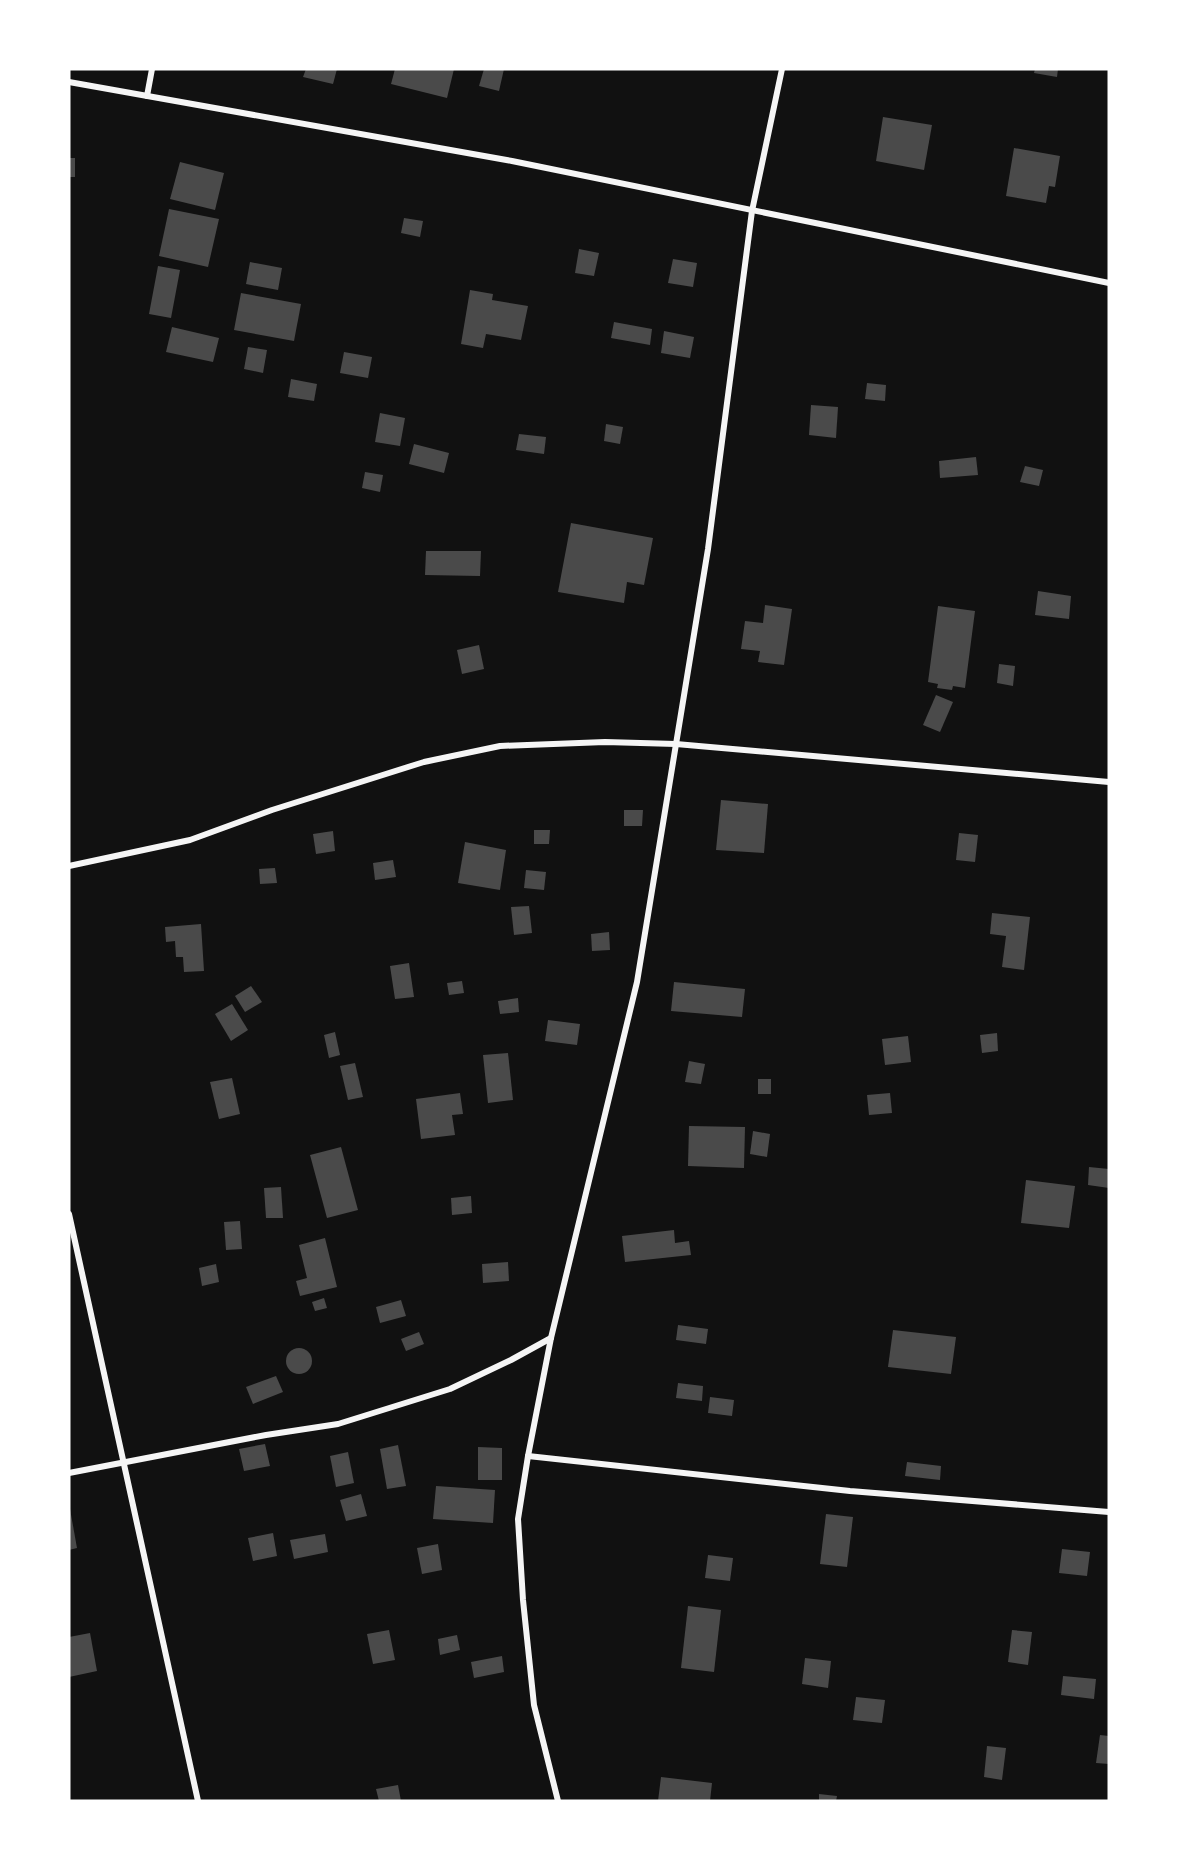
<svg xmlns="http://www.w3.org/2000/svg" width="1178" height="1870" font-family="'Asap Condensed',sans-serif">
<rect width="100%" height="100%" fill="#111"/>
<!-- building -->
<g fill="#4a4a4a">
<polygon points="306,69 337,69 333,84 303,77"/>
<polygon points="395,69 454,69 447,98 391,84"/>
<polygon points="484,69 504,69 499,91 479,86"/>
<polygon points="1035,69 1058,69 1057,77 1034,73"/>
<polygon points="883,117 932,125 924,170 876,161"/>
<polygon points="1014,148 1060,156 1055,187 1049,186 1046,203 1006,196"/>
<rect x="69" y="158" width="6" height="19"/>
<polygon points="180,162 224,173 215,210 170,199"/>
<polygon points="169,209 219,219 208,267 159,256"/>
<polygon points="404,218 423,221 420,237 401,233"/>
<polygon points="579,249 599,253 594,276 575,273"/>
<polygon points="673,259 697,263 693,287 668,283"/>
<polygon points="250,262 282,268 278,290 246,284"/>
<polygon points="158,266 180,270 171,318 149,314"/>
<polygon points="470,290 493,294 492,300 528,306 521,340 486,334 483,348 461,344"/>
<polygon points="241,293 301,304 294,341 234,330"/>
<polygon points="614,322 652,329 650,345 611,338"/>
<polygon points="172,327 219,338 213,362 166,352"/>
<polygon points="664,331 694,337 690,358 661,353"/>
<polygon points="248,347 267,350 263,373 244,369"/>
<polygon points="344,352 372,357 368,378 340,373"/>
<polygon points="291,379 317,384 314,401 288,397"/>
<polygon points="867,383 886,385 885,401 865,399"/>
<polygon points="811,405 838,407 836,438 809,435"/>
<polygon points="380,413 405,418 400,446 375,442"/>
<polygon points="606,424 623,427 620,444 604,441"/>
<polygon points="519,434 546,437 544,454 516,450"/>
<polygon points="414,444 449,453 444,473 409,464"/>
<polygon points="976,457 978,475 940,478 939,461"/>
<polygon points="1025,466 1043,470 1039,486 1020,482"/>
<polygon points="365,472 383,475 380,492 362,488"/>
<polygon points="571,523 653,538 644,585 627,582 624,603 558,592"/>
<polygon points="426,551 481,551 480,576 425,575"/>
<polygon points="1038,591 1071,596 1069,619 1035,615"/>
<polygon points="765,605 792,609 784,665 758,662 760,651 741,649 745,621 763,623"/>
<polygon points="938,606 975,611 965,688 953,686 952,690 937,688 938,684 928,682"/>
<polygon points="479,645 484,669 462,674 457,650"/>
<polygon points="999,664 1015,666 1013,686 997,683"/>
<polygon points="936,695 953,702 940,732 923,725"/>
<polygon points="721,800 768,804 764,853 716,850"/>
<polygon points="624,810 643,810 642,826 624,826"/>
<polygon points="534,830 550,830 549,844 534,844"/>
<polygon points="333,831 335,851 316,854 313,834"/>
<polygon points="959,833 978,835 975,862 956,860"/>
<polygon points="465,842 506,850 500,890 458,883"/>
<polygon points="393,860 396,877 375,880 373,863"/>
<polygon points="275,868 277,883 260,884 259,869"/>
<polygon points="526,870 546,872 544,890 524,888"/>
<polygon points="529,906 532,933 514,935 511,907"/>
<polygon points="992,913 1030,917 1024,970 1002,967 1006,936 990,934"/>
<polygon points="201,924 204,971 184,972 183,957 176,957 175,941 166,942 165,927"/>
<polygon points="609,932 610,950 592,951 591,934"/>
<polygon points="409,963 414,997 395,999 390,966"/>
<polygon points="462,981 464,993 449,995 447,983"/>
<polygon points="674,982 745,989 742,1017 671,1011"/>
<polygon points="251,986 262,1002 245,1012 235,996"/>
<polygon points="518,998 519,1012 500,1014 498,1001"/>
<polygon points="232,1004 248,1030 231,1041 215,1014"/>
<polygon points="548,1020 580,1024 577,1045 545,1041"/>
<polygon points="335,1032 340,1055 329,1058 324,1035"/>
<polygon points="997,1033 998,1051 982,1053 980,1035"/>
<polygon points="908,1036 911,1062 885,1065 882,1039"/>
<polygon points="508,1053 513,1100 488,1103 483,1055"/>
<polygon points="689,1061 705,1064 701,1084 685,1082"/>
<polygon points="355,1063 363,1097 348,1100 340,1066"/>
<polygon points="232,1078 240,1114 219,1119 210,1082"/>
<rect x="758" y="1079" width="13" height="15"/>
<polygon points="460,1093 463,1114 452,1115 455,1135 421,1139 416,1099"/>
<polygon points="890,1093 892,1113 869,1115 867,1095"/>
<polygon points="689,1126 745,1127 744,1168 688,1166"/>
<polygon points="753,1131 770,1134 767,1157 750,1154"/>
<polygon points="341,1147 358,1210 327,1218 310,1155"/>
<polygon points="1089,1167 1109,1169 1109,1188 1088,1185"/>
<polygon points="1026,1180 1075,1186 1069,1228 1021,1223"/>
<polygon points="281,1187 283,1218 266,1218 264,1188"/>
<polygon points="471,1196 472,1213 452,1215 451,1198"/>
<polygon points="240,1221 242,1249 226,1250 224,1222"/>
<polygon points="674,1230 675,1243 689,1241 691,1255 625,1262 622,1236"/>
<polygon points="325,1238 337,1287 300,1296 296,1281 307,1278 299,1245"/>
<polygon points="508,1262 509,1281 483,1283 482,1264"/>
<polygon points="216,1264 219,1282 202,1286 199,1268"/>
<polygon points="324,1298 327,1308 315,1311 312,1302"/>
<polygon points="401,1300 406,1316 380,1323 376,1307"/>
<polygon points="678,1325 708,1329 706,1344 676,1340"/>
<polygon points="893,1330 956,1337 951,1374 888,1367"/>
<polygon points="419,1332 424,1344 406,1351 401,1339"/>
<circle cx="299" cy="1361" r="13"/>
<polygon points="276,1376 283,1392 253,1404 246,1387"/>
<polygon points="678,1383 703,1386 702,1401 676,1398"/>
<polygon points="710,1397 734,1400 732,1416 708,1413"/>
<polygon points="265,1444 270,1466 244,1471 239,1449"/>
<polygon points="398,1445 406,1486 387,1489 380,1449"/>
<polygon points="478,1447 502,1448 502,1480 478,1480"/>
<polygon points="348,1452 354,1483 336,1487 330,1456"/>
<polygon points="907,1462 941,1466 940,1480 905,1476"/>
<polygon points="436,1486 495,1490 493,1523 433,1519"/>
<polygon points="361,1494 367,1516 346,1521 340,1500"/>
<polygon points="70,1509 77,1548 69,1550 69,1510"/>
<polygon points="826,1514 853,1517 847,1567 820,1564"/>
<polygon points="273,1533 277,1556 253,1561 248,1538"/>
<polygon points="325,1534 328,1552 294,1559 290,1540"/>
<polygon points="438,1544 442,1570 422,1574 417,1548"/>
<polygon points="1062,1549 1090,1552 1087,1576 1059,1573"/>
<polygon points="708,1555 733,1558 730,1581 705,1578"/>
<polygon points="688,1606 721,1610 714,1672 681,1668"/>
<polygon points="389,1630 395,1660 373,1664 367,1634"/>
<polygon points="1012,1630 1032,1632 1028,1665 1008,1662"/>
<polygon points="90,1633 97,1671 69,1677 69,1637"/>
<polygon points="457,1635 460,1650 440,1655 438,1639"/>
<polygon points="502,1656 504,1672 474,1678 471,1662"/>
<polygon points="805,1658 831,1661 828,1688 802,1684"/>
<polygon points="1063,1676 1096,1679 1094,1699 1061,1695"/>
<polygon points="856,1697 885,1700 882,1723 853,1720"/>
<polygon points="1100,1735 1109,1736 1109,1764 1096,1763"/>
<polygon points="987,1746 1006,1748 1002,1780 984,1777"/>
<polygon points="661,1777 712,1783 710,1801 658,1801"/>
<polygon points="398,1785 401,1801 379,1801 376,1789"/>
<polygon points="819,1794 837,1796 836,1801 819,1801"/>
</g>
<g fill="none" stroke-linecap="round" stroke-linejoin="round">
<!-- minor -->
<g stroke="#f5f5f5" stroke-width="6">
<polyline points="69,82 512,161 1109,283"/>
<polyline points="147,96 152,69"/>
<polyline points="69,866 190,840 272,810 424,762 500,746 605,742 676,744 1109,782"/>
<polyline points="69,1214 198,1801"/>
<polyline points="528,1456 850,1491 1109,1512"/>
<polyline points="69,1473 266,1435 338,1424 450,1389 511,1360 551,1338"/>
<polyline points="558,1801 534,1705 523,1600 518,1519 528,1456 551,1338 637,982 708,549 752,211 782,69"/>
</g>
</g>
<!-- border -->
<rect width="1178" height="1870" fill="none" stroke="#ffffff" stroke-width="141"/>
</svg>
